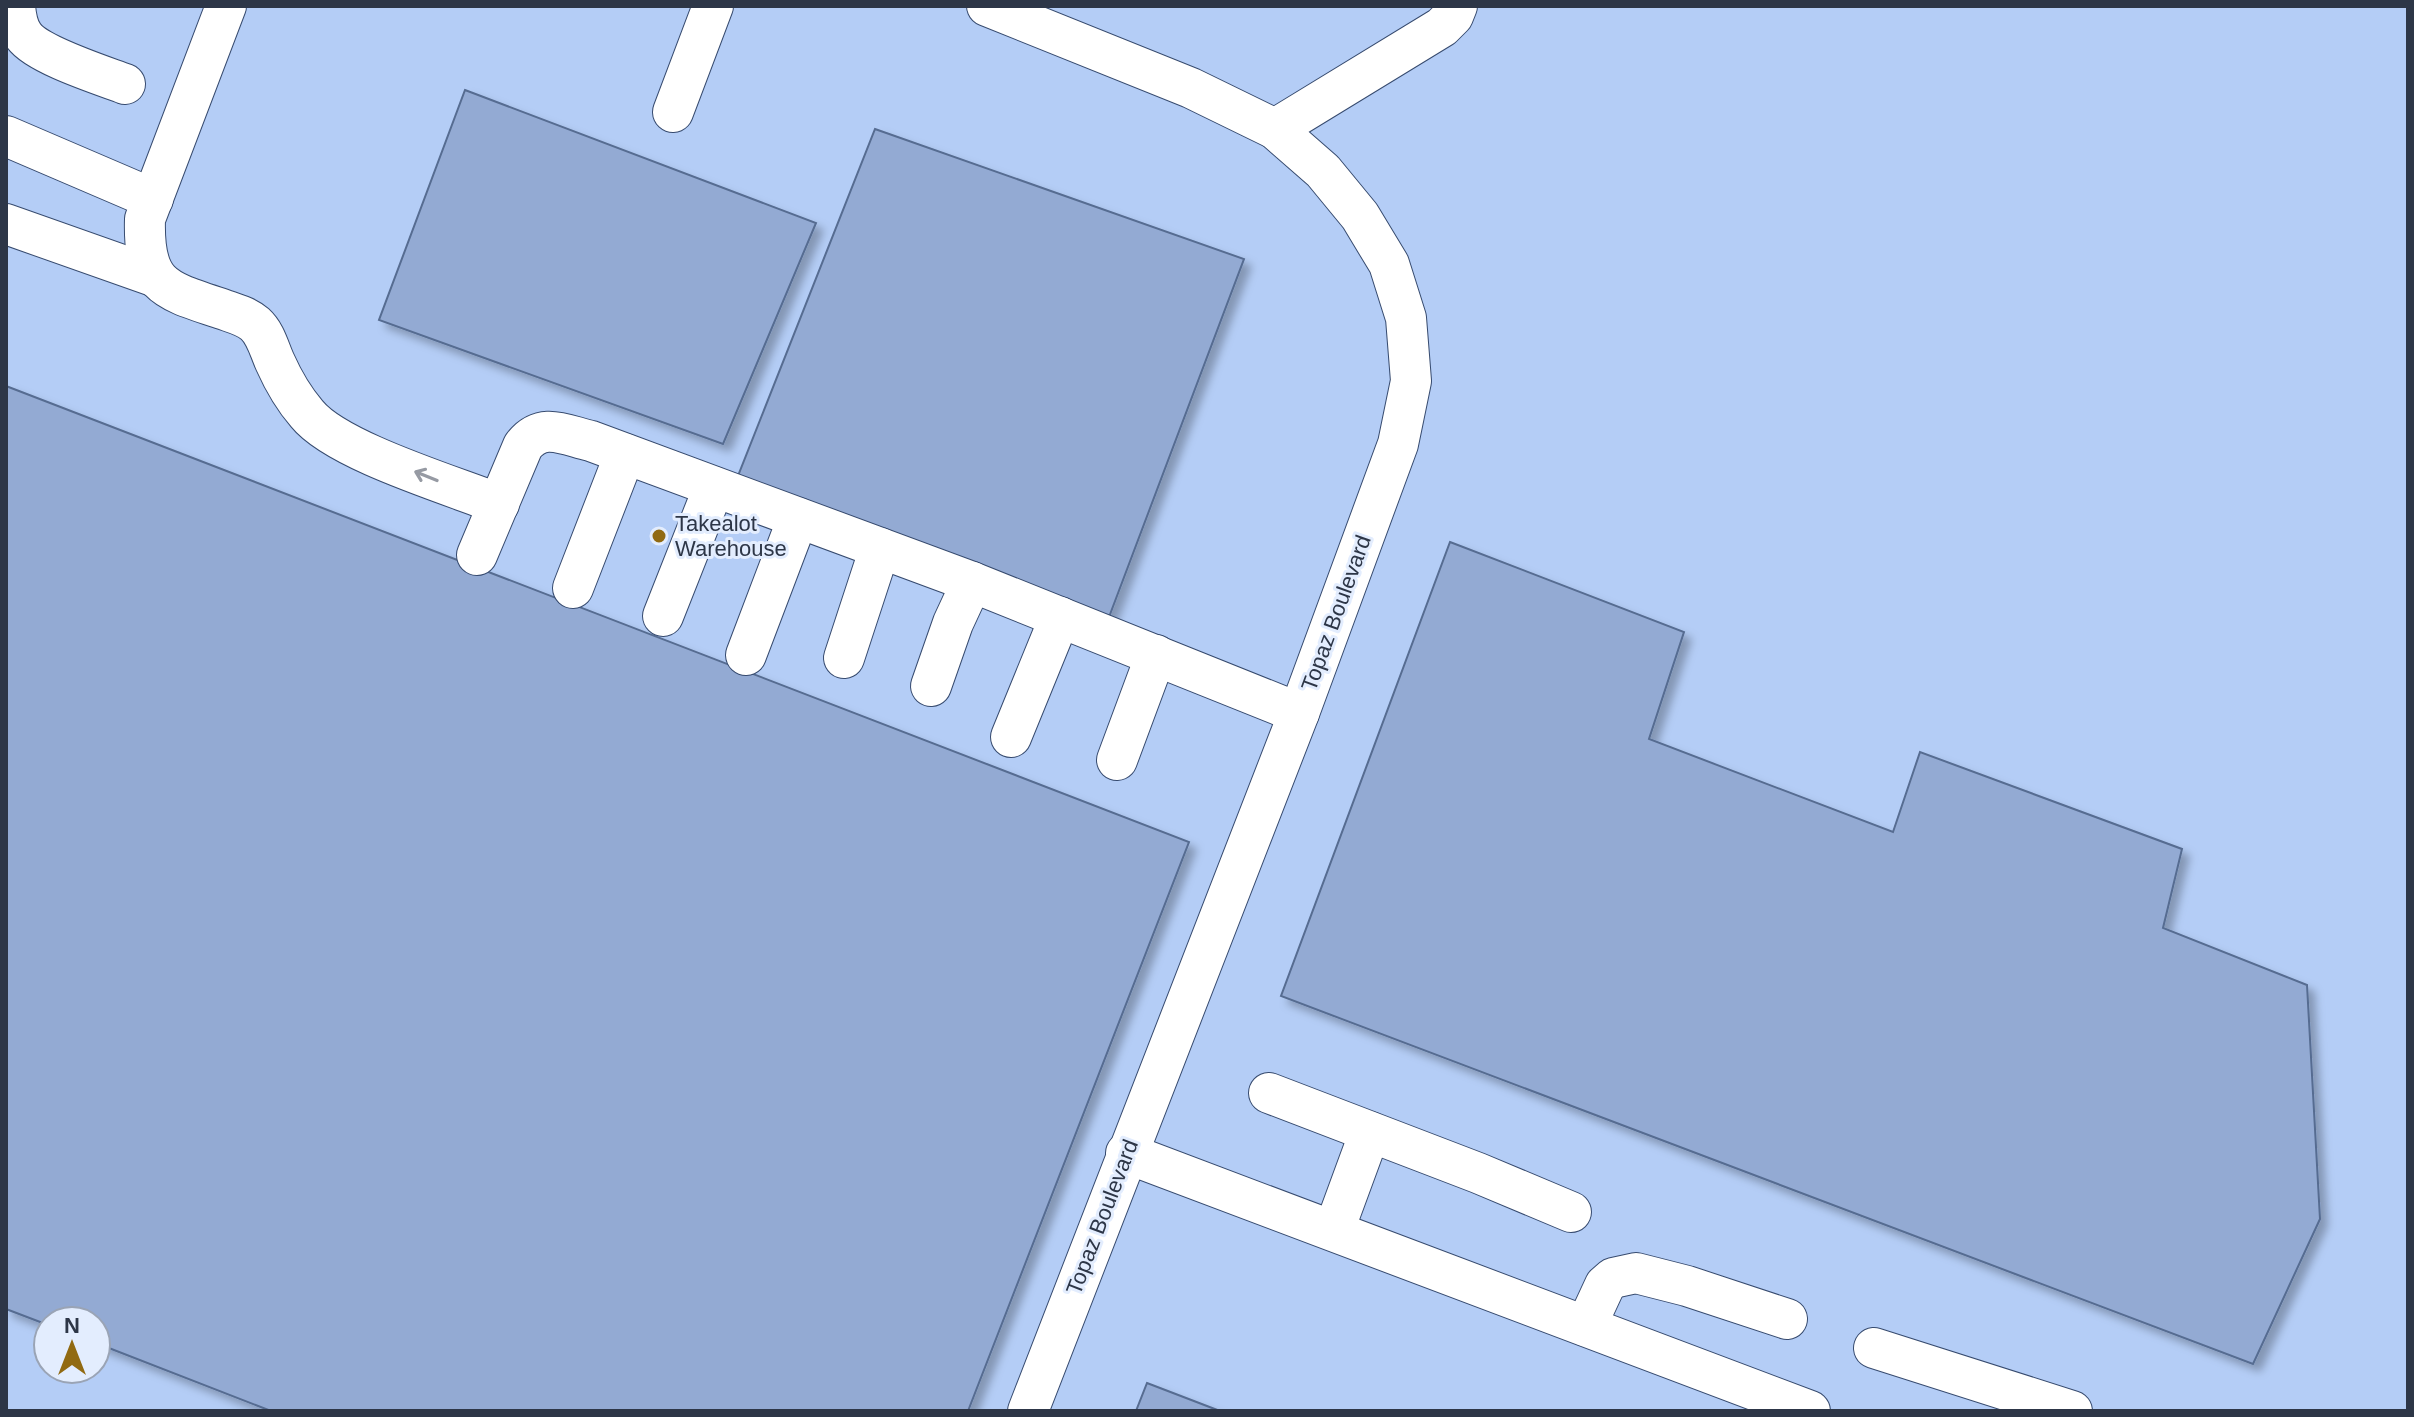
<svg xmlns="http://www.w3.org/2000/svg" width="2414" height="1417" font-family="Helvetica,sans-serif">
<defs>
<filter id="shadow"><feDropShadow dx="7" dy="7" stdDeviation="4" flood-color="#0004"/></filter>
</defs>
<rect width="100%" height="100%" fill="#b4cdf6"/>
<!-- building -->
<g fill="#93aad3" stroke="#566c91" stroke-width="2" filter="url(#shadow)">
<polygon points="465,90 816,223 723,444 379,320"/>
<polygon points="875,129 1244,259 1106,625 736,481"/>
<polygon points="6,386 1189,842 968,1411 271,1411 96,1343 96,1321 48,1321 48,1325 6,1309"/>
<polygon points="1450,542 1684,632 1649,739 1893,832 1920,752 2182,849 2163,928 2307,985 2320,1219 2253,1364 1281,996"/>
<polygon points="1147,1383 1220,1411 1136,1411"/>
</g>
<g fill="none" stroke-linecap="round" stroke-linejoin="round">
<!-- minor casing -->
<g stroke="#374b6f" stroke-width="42">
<g id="minor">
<path d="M15,6C16,17 17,27 24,36C38,55 101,75 125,84"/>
<path d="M226,6L145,219C143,286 164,290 222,309C233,313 246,316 255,324C266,334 269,349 275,362C283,380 294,399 307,414C337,451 451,485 499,504"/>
<polyline points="987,6 1191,88 1275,129 1323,171 1360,216 1389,264 1406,318 1411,381 1398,444 1299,713 1028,1411"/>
<polyline points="673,112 713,6"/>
<polyline points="1275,129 1442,27 1453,16 1457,6"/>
<polyline points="6,136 153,199"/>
<polyline points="6,224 153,276"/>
<path d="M477,555L523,446C542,421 565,435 591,441L972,582L1299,713"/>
<polyline points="573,588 625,454"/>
<polyline points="663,616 714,487"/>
<polyline points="746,655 798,518"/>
<polyline points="844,658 880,548"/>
<polyline points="931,686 953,623 972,582"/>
<polyline points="1011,737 1060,617"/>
<polyline points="1117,760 1156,655"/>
<polyline points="1269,1093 1478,1173 1571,1212"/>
<polyline points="1126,1153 1810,1411"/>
<polyline points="1334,1230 1370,1132"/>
<polyline points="1586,1326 1605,1285 1613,1278 1636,1273 1687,1286 1787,1319"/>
<polyline points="1874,1348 2072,1411"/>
</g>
</g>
<!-- minor -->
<use href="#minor" stroke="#fff" stroke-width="40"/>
</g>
<!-- one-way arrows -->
<defs><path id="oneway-shaft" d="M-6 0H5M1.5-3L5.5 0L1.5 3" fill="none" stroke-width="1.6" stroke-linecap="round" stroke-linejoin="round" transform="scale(2)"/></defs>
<use stroke="#969aa3" href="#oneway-shaft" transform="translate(426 476) rotate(-158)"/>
<!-- markers -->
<circle fill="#916a12" stroke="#e3edfe" stroke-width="3" cx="659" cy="536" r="8"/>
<g text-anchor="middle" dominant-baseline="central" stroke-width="6" stroke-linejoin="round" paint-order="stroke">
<!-- poi labels -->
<g font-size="22" fill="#2d3647" stroke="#e3edfe" text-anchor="start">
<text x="675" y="523">Takealot<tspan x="675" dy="25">Warehouse</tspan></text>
</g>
<!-- street labels -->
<g font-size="22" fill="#2d3647" stroke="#e3edfe">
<text transform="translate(1336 613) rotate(-70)">Topaz Boulevard</text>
<text transform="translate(1102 1217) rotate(-69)">Topaz Boulevard</text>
</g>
</g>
<!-- border -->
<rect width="2414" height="1417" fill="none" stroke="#2d3647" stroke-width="16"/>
<!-- north arrow -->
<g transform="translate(72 1345)"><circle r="38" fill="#e3edfe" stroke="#9aa4b5" stroke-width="2"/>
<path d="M0-6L14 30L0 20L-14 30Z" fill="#916a12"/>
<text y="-12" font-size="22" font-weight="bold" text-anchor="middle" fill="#2d3647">N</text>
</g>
</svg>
